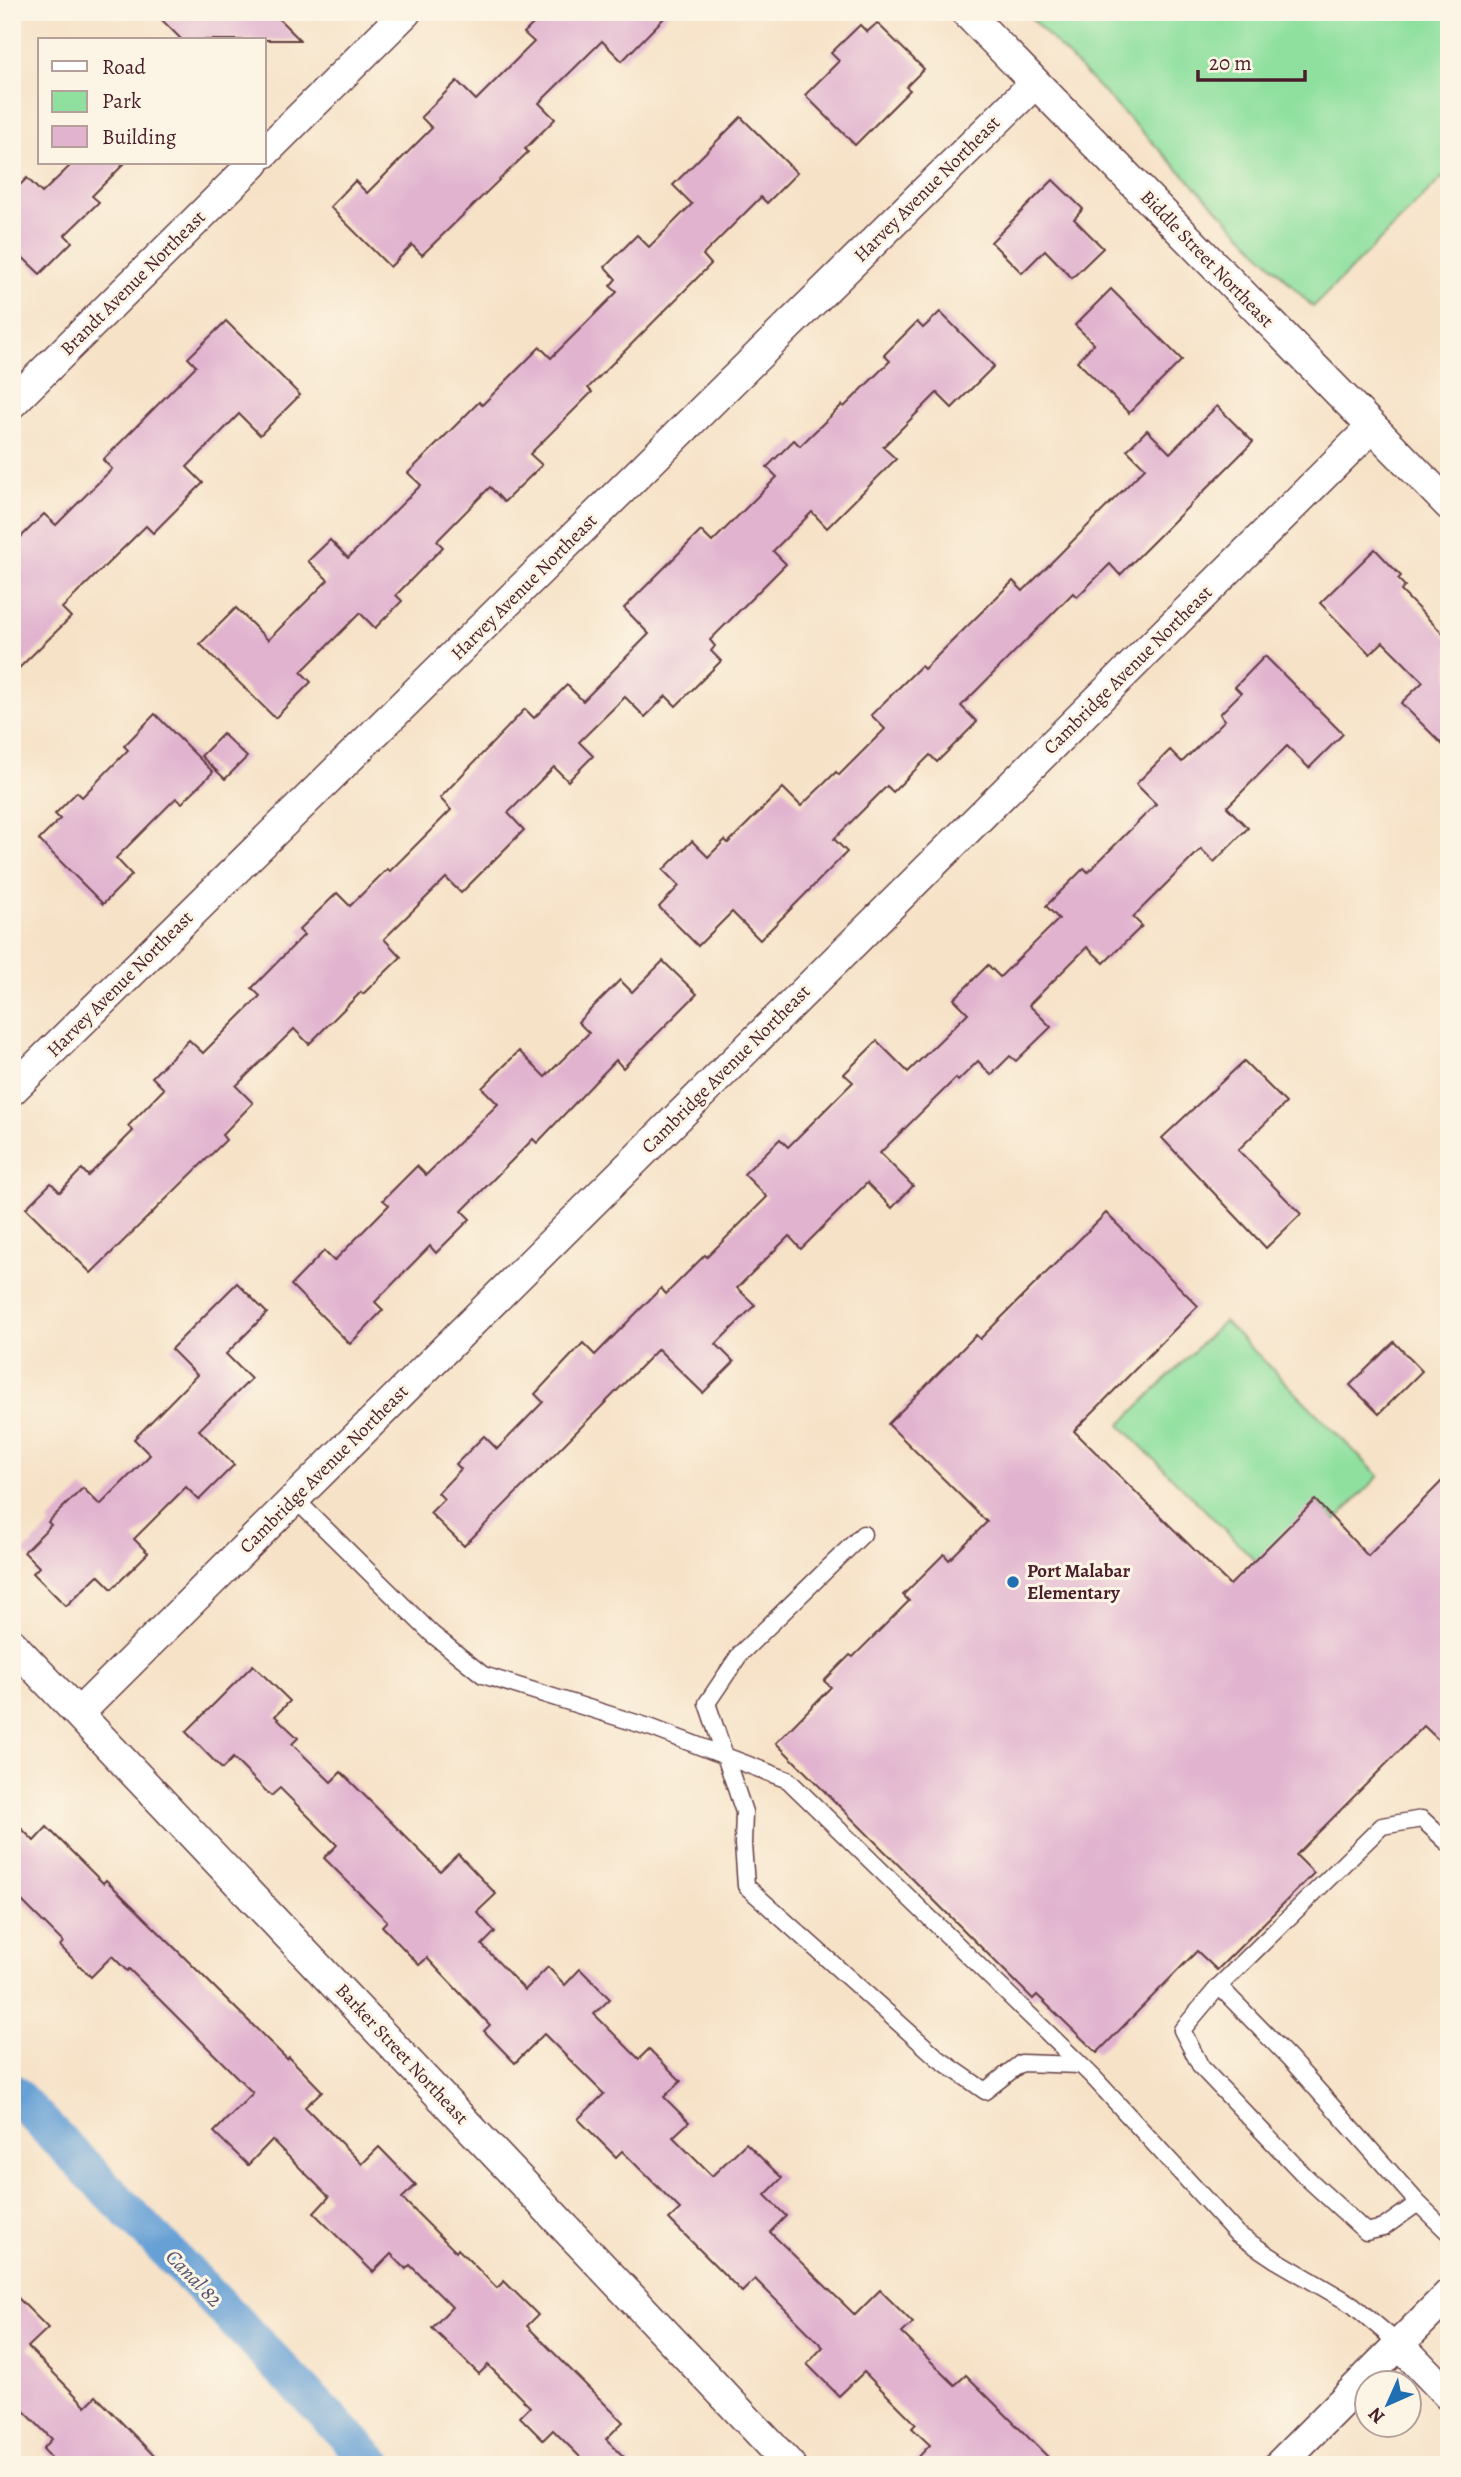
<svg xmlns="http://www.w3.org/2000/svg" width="1461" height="2477" font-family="Alegreya,serif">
<rect width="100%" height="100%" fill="#fcf5e5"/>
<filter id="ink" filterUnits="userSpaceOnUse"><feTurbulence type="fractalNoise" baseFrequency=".0143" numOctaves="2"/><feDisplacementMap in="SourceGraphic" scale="14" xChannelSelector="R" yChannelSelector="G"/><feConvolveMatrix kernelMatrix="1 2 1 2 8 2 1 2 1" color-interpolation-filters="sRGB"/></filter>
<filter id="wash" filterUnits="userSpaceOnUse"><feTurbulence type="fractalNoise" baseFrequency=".00686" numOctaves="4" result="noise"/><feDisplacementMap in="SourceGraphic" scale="28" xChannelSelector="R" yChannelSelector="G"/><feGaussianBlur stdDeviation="1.57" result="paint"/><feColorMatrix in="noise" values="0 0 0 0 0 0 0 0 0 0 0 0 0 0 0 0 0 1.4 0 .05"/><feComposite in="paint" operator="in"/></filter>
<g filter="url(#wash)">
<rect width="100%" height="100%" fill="#f6e2c7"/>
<!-- green -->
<g fill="#8fe09f" stroke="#6c8065" stroke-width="2">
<polygon points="1025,12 1449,12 1449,171 1313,307"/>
<polygon points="1224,1321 1379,1476 1335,1521 1315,1501 1261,1566 1120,1425"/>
</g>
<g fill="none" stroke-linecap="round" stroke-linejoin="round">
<!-- canal -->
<polyline stroke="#66a0d5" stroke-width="37" points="12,2092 375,2465"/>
</g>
<g id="blocks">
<!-- building -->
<g fill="#e1b3cf">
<polygon points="154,12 272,12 300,40 182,40"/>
<polygon points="545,12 670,12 622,61 602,41 539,103 555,119 525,149 528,152 422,255 412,245 390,267 330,207 355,181 367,193 432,128 421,117 457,81 476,100 534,42 524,33"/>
<polygon points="877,23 924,69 906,87 910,90 855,145 805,95 839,61 831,53 860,25 867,32"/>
<polygon points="741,117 797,173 767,203 761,197 703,255 711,264 588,388 592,392 530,454 542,465 504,502 490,487 437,541 443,547 396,595 402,601 375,628 360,613 301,672 311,682 275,718 200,644 236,608 268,640 328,580 308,561 330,540 348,558 421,485 408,473 479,402 482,405 540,347 551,358 617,292 610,286 616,279 605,267 637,235 649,247 692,204 673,185"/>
<polygon points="73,163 125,163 92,196 99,202 65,235 72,242 40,274 12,247 12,193 27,178 42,193"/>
<polygon points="1053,180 1083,209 1074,219 1103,248 1072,278 1045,250 1022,273 991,242"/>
<polygon points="1111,289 1182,360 1129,413 1077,361 1094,344 1075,325"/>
<polygon points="940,312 994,366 952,408 937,393 883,447 896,459 827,528 812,512 773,551 786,564 710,640 715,646 711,651 721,661 676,706 666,696 645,717 625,697 579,742 593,756 568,781 554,767 508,813 524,830 461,893 446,878 384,939 401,957 363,994 361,992 309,1044 294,1029 236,1086 253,1103 222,1135 226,1140 91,1273 26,1208 51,1183 60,1192 82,1169 88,1176 133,1131 128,1126 164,1089 152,1077 189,1040 203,1053 260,996 252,988 304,935 299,930 337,893 350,906 387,869 390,871 451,810 440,798 525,709 534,718 567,685 583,701 649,634 624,608 701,531 712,542 777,477 767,467 794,440 800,446 842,405 844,407 890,361 884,355 917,322 923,328"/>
<polygon points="226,321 300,395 260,435 239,414 187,467 203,483 153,533 146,526 62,608 71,617 12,675 12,546 44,514 56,525 112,469 103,460 196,366 188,358"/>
<polygon points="1217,406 1253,442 1120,575 1110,564 1077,597 1073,593 961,706 977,722 937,762 930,755 893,792 887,786 834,839 847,852 760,940 732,912 698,946 659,907 679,886 663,870 692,841 708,857 725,840 728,843 783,788 801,806 836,772 839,775 885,729 871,715 921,666 924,669 1013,581 1023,591 1145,468 1127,450 1147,430 1170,453"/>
<polygon points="1375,549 1401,576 1398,579 1405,586 1401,591 1449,640 1449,751 1401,703 1423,682 1383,642 1370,654 1320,603"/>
<polygon points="1265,656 1343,734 1309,768 1287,746 1227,807 1248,828 1214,862 1201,849 1133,917 1142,926 1104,963 1087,947 1029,1005 1051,1027 1016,1061 1010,1056 991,1075 978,1061 958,1081 956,1078 880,1153 913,1186 892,1208 867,1183 801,1249 789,1236 737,1288 755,1305 716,1344 734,1362 703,1393 658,1349 464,1546 430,1513 444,1499 438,1493 461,1469 456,1464 484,1436 497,1449 543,1402 535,1394 583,1343 595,1355 661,1288 666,1294 705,1255 707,1257 767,1197 744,1174 780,1139 788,1147 853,1082 844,1074 877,1041 908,1072 968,1013 954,999 988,965 1000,977 1059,919 1046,906 1084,868 1088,872 1156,804 1136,784 1170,750 1182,762 1225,720 1220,714 1241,693 1235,687"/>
<polygon points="155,714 213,772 182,803 176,798 116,858 132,875 103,904 39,840 60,819 55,814 77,792 82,797 128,750 124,746"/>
<polygon points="223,734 247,757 225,779 201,756"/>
<polygon points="663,961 697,994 623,1068 616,1060 537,1143 533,1139 462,1211 470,1219 436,1253 430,1246 375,1302 383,1310 350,1344 291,1285 324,1251 334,1261 389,1205 383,1200 417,1166 426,1175 498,1104 482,1088 519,1051 545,1077 589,1033 578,1022 620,980 632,992"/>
<polygon points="1244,1061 1286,1103 1238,1150 1301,1214 1266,1248 1162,1138"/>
<polygon points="1106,1213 1198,1306 1074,1431 1230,1585 1315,1500 1368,1556 1449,1474 1449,1750 1424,1726 1296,1855 1314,1873 1217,1970 1197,1951 1097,2053 1037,1995 1033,1999 776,1743 831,1687 824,1681 850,1655 853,1657 909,1601 903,1595 944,1554 949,1560 987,1522 888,1424 976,1335 980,1339"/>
<polygon points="237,1283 267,1313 226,1354 251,1379 199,1430 234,1465 199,1500 186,1487 134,1539 148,1553 112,1589 98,1575 66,1606 33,1573 39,1567 24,1552 51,1525 48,1522 83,1488 100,1505 150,1455 134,1439 197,1375 171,1349"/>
<polygon points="1394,1342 1422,1371 1379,1414 1350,1385"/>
<polygon points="253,1665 290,1701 275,1716 298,1738 292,1744 331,1782 341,1772 440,1871 458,1854 496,1894 477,1912 495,1932 482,1945 525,1990 548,1967 565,1985 580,1969 610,1999 594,2014 639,2059 649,2049 681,2081 664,2097 689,2122 673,2137 712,2176 746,2143 782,2178 765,2195 786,2216 770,2232 855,2315 880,2290 913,2323 902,2333 955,2385 966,2375 1056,2465 911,2465 930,2445 912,2428 916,2424 864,2372 839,2396 807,2364 823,2347 755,2279 742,2292 669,2219 680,2209 622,2151 616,2157 578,2119 604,2094 544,2034 515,2063 484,2031 490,2025 427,1958 419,1965 382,1926 387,1921 324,1858 337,1845 280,1788 271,1796 233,1758 222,1769 186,1732"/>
<polygon points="12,1819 34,1841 47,1827 103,1883 106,1880 287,2059 289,2057 322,2091 305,2107 362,2164 379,2147 416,2185 402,2198 456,2252 458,2249 497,2288 504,2281 538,2315 527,2326 623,2422 606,2439 632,2465 588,2465 553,2430 543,2440 520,2417 530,2407 488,2365 479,2374 432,2328 452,2307 410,2265 406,2269 391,2254 373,2272 314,2213 329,2197 272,2140 248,2165 214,2132 253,2093 129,1969 127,1971 112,1956 91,1977 60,1946 63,1942 12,1891"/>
<polygon points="12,2292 48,2328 28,2347 86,2406 96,2396 163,2465 58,2465 43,2449 52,2439 12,2399"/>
</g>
</g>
</g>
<g filter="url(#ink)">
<use href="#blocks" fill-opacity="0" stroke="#643c42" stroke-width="2"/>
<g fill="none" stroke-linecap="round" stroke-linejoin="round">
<!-- lane casing -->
<g stroke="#643c42" stroke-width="19">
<g id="lane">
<polyline points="294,1498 432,1634 483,1675 652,1728 788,1780 1093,2077 1237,2234 1276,2260 1353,2305 1400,2345"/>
<polyline points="863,1534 740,1654 707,1703 744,1812 743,1844 746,1886 939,2059 985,2091 1021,2063 1080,2065"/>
<polyline points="1219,1986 1382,1826 1422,1819 1449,1844"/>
<polyline points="1418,2203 1383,2228 1366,2232 1306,2177 1201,2067 1182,2030 1219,1986 1290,2059 1418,2203 1449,2233"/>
</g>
</g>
<!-- street casing -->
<g stroke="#643c42" stroke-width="33">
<g id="street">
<polyline points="966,12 1449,505"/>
<polyline points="264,153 406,12"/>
<polyline points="12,403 254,163"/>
<polyline points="12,1090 1035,83"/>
<polyline points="12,1644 790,2465"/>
<polyline points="79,1713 1372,427"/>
<polyline points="1400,2345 1449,2396"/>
<polyline points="1279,2465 1449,2294"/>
</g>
</g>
<!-- lane -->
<use href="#lane" stroke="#fff" stroke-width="16"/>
<!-- street -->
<use href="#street" stroke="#fff" stroke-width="30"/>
</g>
</g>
<!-- markers -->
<circle fill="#1f6fb2" stroke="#fcf5e5" stroke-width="2.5" cx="1013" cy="1582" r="7"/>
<g text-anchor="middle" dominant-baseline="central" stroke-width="6" stroke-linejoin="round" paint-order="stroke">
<!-- street labels -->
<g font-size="19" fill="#4a1f2b" stroke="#fcf5e5">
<text transform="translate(927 189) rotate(-45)">Harvey Avenue Northeast</text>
<text transform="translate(1207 259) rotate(46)">Biddle Street Northeast</text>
<text transform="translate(133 283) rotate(-45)">Brandt Avenue Northeast</text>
<text transform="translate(524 587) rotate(-45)">Harvey Avenue Northeast</text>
<text transform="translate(1128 670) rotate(-45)">Cambridge Avenue Northeast</text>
<text transform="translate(120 984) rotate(-45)">Harvey Avenue Northeast</text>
<text transform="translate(726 1069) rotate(-45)">Cambridge Avenue Northeast</text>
<text transform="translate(324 1469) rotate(-45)">Cambridge Avenue Northeast</text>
<text transform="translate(402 2054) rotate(47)">Barker Street Northeast</text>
</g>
<!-- poi labels -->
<g font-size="19" font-weight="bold" fill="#4a1f2b" stroke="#fcf5e5" text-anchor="start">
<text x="1027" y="1571">Port Malabar<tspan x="1027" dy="22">Elementary</tspan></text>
</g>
<!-- water labels -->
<g font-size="21" font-style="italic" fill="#55536f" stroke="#fcf5e5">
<text transform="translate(194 2278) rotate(46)">Canal 82</text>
</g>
</g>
<!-- margin -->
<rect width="1461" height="2477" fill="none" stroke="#fcf5e5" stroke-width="42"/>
<!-- legend -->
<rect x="38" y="38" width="228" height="126" fill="#fcf5e5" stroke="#b59f9b" stroke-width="2"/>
<rect x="52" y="61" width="35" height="10" fill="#ffffff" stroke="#b59f9b" stroke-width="2"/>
<text x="102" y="74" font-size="21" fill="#4a1f2b">Road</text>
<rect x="52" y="91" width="35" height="21" fill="#8fe09f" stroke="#b59f9b" stroke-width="2"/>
<text x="102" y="108" font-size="21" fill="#4a1f2b">Park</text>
<rect x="52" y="126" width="35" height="21" fill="#e1b3cf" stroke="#b59f9b" stroke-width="2"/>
<text x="102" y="144" font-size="21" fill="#4a1f2b">Building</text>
<!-- north arrow -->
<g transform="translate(1388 2404) rotate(225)"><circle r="33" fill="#fcf5e5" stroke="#b59f9b" stroke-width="2"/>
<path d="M0-5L12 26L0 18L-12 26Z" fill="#1f6fb2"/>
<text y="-10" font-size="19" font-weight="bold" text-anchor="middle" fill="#4a1f2b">N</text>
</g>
<!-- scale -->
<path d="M1198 70v10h107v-10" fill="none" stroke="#4a1f2b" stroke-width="3.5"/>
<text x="1209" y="70" font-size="21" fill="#4a1f2b" stroke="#fcf5e5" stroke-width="5" paint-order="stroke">20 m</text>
</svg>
